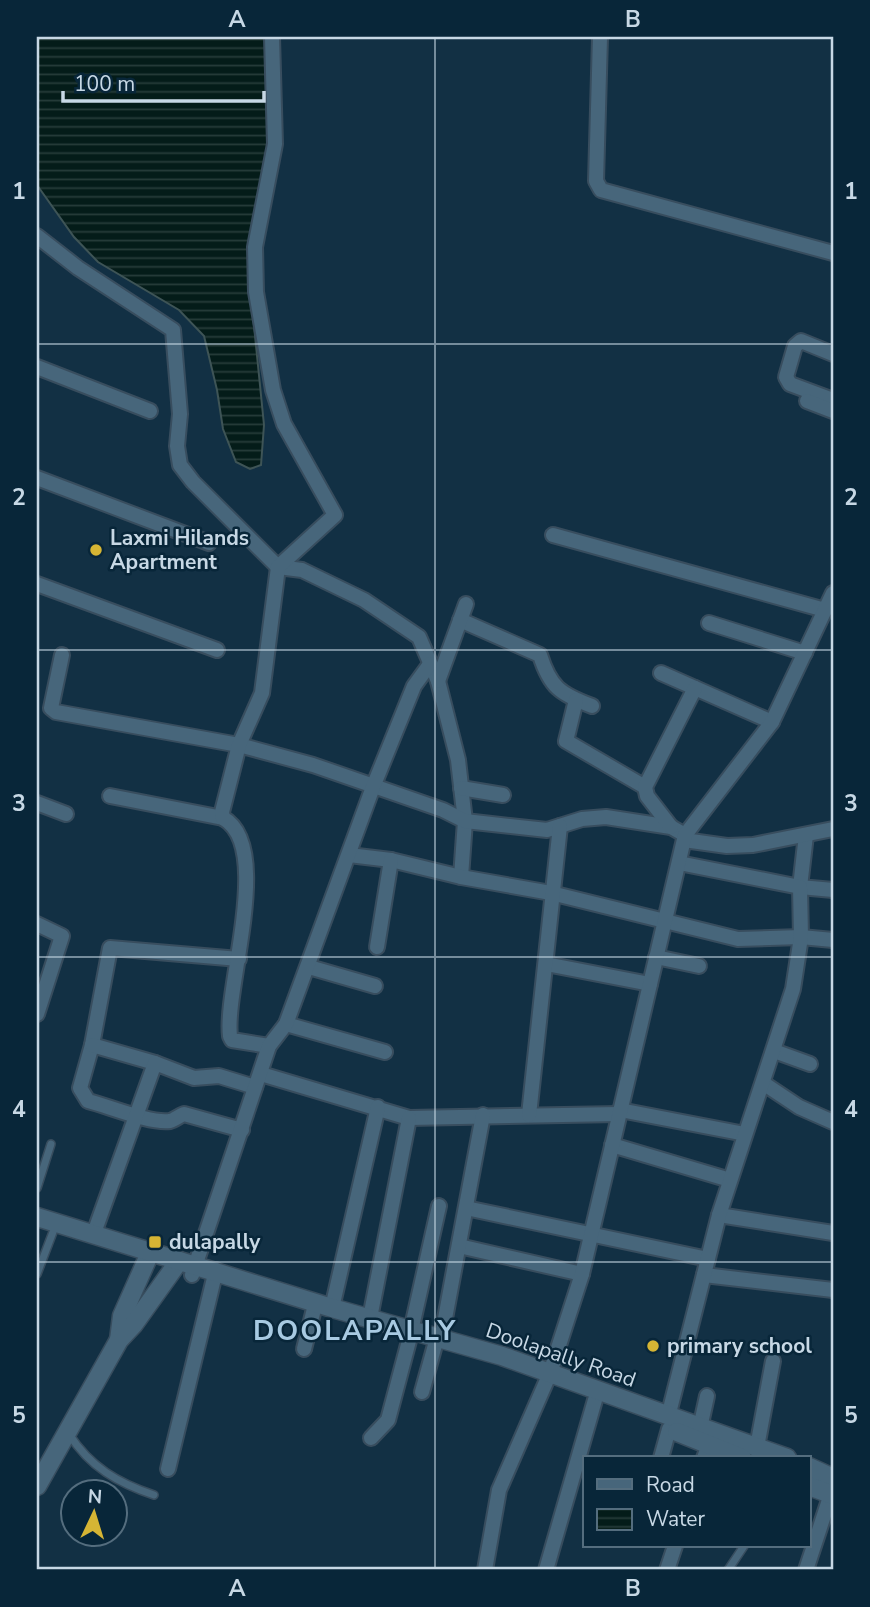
<svg xmlns="http://www.w3.org/2000/svg" width="870" height="1607" font-family="'Nunito Sans',sans-serif">
<defs>
<pattern id="water-rules" width="6" height="5" patternUnits="userSpaceOnUse" patternTransform="scale(1.75)"><rect width="6" height="5" fill="#041c19"/><path d="M0 2.5h6" fill="none" stroke="#273c3a"/></pattern>
</defs>
<rect width="100%" height="100%" fill="#123044"/>
<!-- water -->
<polygon fill="url(#water-rules)" stroke="#3e5456" stroke-width="2" points="37,37 267,37 271,143 253,316 264,425 261,465 250,469 236,462 223,429 217,390 204,336 179,310 98,262 74,237 37,185"/>
<g fill="none" stroke-linecap="round" stroke-linejoin="round">
<!-- service casing -->
<g stroke="#384d5e" stroke-width="10">
<g id="service">
<polyline points="37,1188 51,1144"/>
<polyline points="37,1274 53,1232"/>
<path d="M69,1434C90,1467 118,1483 154,1495"/>
<polyline points="728,1570 744,1546"/>
</g>
</g>
<!-- minor casing -->
<g stroke="#384d5e" stroke-width="18">
<g id="minor">
<polyline points="600,37 596,181 601,190 833,253"/>
<polyline points="37,236 78,268 173,330 180,414 177,446 180,465 193,482 278,567 302,570 364,600 419,637 438,681 458,760 465,821 461,877"/>
<polyline points="833,354 801,341 795,346 786,377 790,384 833,400"/>
<polyline points="37,367 150,411"/>
<polyline points="807,401 833,411"/>
<polyline points="37,478 209,543"/>
<polyline points="553,535 825,610"/>
<polyline points="37,584 217,650"/>
<path d="M460,620L540,655C550,687 560,694 592,706"/>
<polyline points="709,623 805,653"/>
<polyline points="62,655 51,708 56,712 239,745 313,765 443,810 465,821 547,830 582,819 606,817 671,827 685,835"/>
<polyline points="661,673 772,722"/>
<polyline points="438,681 466,604"/>
<polyline points="576,700 566,741 645,787"/>
<polyline points="461,788 503,795"/>
<polyline points="110,796 223,818"/>
<polyline points="37,803 66,814"/>
<polyline points="671,827 647,796 645,787 695,688"/>
<polyline points="806,835 800,887 833,890"/>
<polyline points="684,840 727,846 753,845 833,829"/>
<polyline points="349,855 391,860 461,877 551,893 738,939 801,937 833,940"/>
<polyline points="37,924 62,936 37,1014"/>
<polyline points="377,947 391,860"/>
<polyline points="656,957 699,966"/>
<path d="M239,959L110,948L92,1045L80,1088L88,1101C108,1106 151,1124 170,1121C174,1120 179,1116 184,1114L242,1130"/>
<polyline points="546,964 650,984"/>
<polyline points="309,967 375,986"/>
<polyline points="286,1024 385,1052"/>
<polyline points="92,1045 155,1063"/>
<path d="M269,1046L232,1040L230,1036C224,988 274,846 223,818L222,812L239,745L262,693L278,567L335,515L284,424L273,390L256,292L255,247L275,144L272,37"/>
<polyline points="774,1051 810,1064"/>
<polyline points="261,1074 409,1118 619,1114"/>
<polyline points="763,1083 799,1107 833,1122"/>
<polyline points="620,1110 745,1134"/>
<polyline points="529,1115 560,826"/>
<polyline points="612,1145 730,1180"/>
<polyline points="466,1208 708,1259"/>
<polyline points="719,1215 833,1233"/>
<polyline points="94,1233 155,1063 194,1078 219,1076 255,1087"/>
<polyline points="459,1246 582,1274"/>
<polyline points="192,1275 269,1046 286,1024 373,787 414,686 430,664"/>
<polyline points="704,1275 833,1290"/>
<polyline points="332,1308 378,1107"/>
<polyline points="370,1318 409,1118"/>
<polyline points="411,1331 439,1206"/>
<polyline points="441,1340 483,1115"/>
<polyline points="304,1349 314,1309"/>
<polyline points="422,1392 435,1345"/>
<polyline points="668,1417 719,1215 793,989 801,937 800,887 679,863"/>
<polyline points="700,1428 707,1396"/>
<polyline points="371,1438 388,1420 410,1337"/>
<polyline points="757,1447 773,1361"/>
<polyline points="661,1458 669,1429"/>
<polyline points="704,1458 709,1444"/>
<polyline points="168,1469 216,1270"/>
<polyline points="485,1570 499,1490 550,1373 582,1274 685,835 772,722 833,593"/>
<polyline points="546,1570 595,1400"/>
<polyline points="667,1570 675,1546"/>
<polyline points="806,1570 831,1494"/>
</g>
</g>
<!-- tertiary casing -->
<g stroke="#384d5e" stroke-width="21">
<g id="tertiary">
<polyline points="119,1340 122,1316 150,1253"/>
<polyline points="37,1486 119,1340 134,1324 179,1261"/>
</g>
</g>
<!-- secondary casing -->
<g stroke="#384d5e" stroke-width="21">
<g id="secondary">
<polyline points="37,1217 332,1308 502,1356 787,1458"/>
<polyline points="677,1432 742,1458"/>
<polyline points="809,1467 833,1478"/>
<polyline points="809,1486 833,1495"/>
</g>
</g>
<!-- service -->
<use href="#service" stroke="#47667b" stroke-width="7"/>
<!-- minor -->
<use href="#minor" stroke="#47667b" stroke-width="14"/>
<!-- tertiary -->
<use href="#tertiary" stroke="#47667b" stroke-width="18"/>
<!-- secondary -->
<use href="#secondary" stroke="#47667b" stroke-width="18"/>
</g>
<!-- grid -->
<path fill="none" stroke="#c7d8e5" stroke-width="2" stroke-opacity="0.55" d="M435,37V1570M37,344H833M37,650H833M37,957H833M37,1262H833"/>
<!-- markers -->
<g fill="#d6b534" stroke="#082639" stroke-width="2.5">
<circle cx="96" cy="550" r="7"/>
<rect x="148" y="1235" width="14" height="14" rx="3.5"/>
<circle cx="653" cy="1346" r="7"/>
</g>
<g text-anchor="middle" dominant-baseline="central" stroke-width="5" stroke-linejoin="round" paint-order="stroke">
<!-- poi labels -->
<g font-size="21" font-weight="bold" fill="#c7d8e5" stroke="#082639" text-anchor="start">
<text x="110" y="538">Laxmi Hilands<tspan x="110" dy="24">Apartment</tspan></text>
<text x="169" y="1242">dulapally</text>
<text x="667" y="1346">primary school</text>
</g>
<!-- street labels -->
<g font-size="21" fill="#c7d8e5" stroke="#082639">
<text transform="translate(561 1355) rotate(19)">Doolapally Road</text>
</g>
<!-- district labels -->
<g font-size="28" font-weight="bold" letter-spacing="2" fill="#a8cae2" stroke="#082639">
<text x="355" y="1331">DOOLAPALLY</text>
</g>
</g>
<!-- border -->
<rect width="870" height="1607" fill="none" stroke="#082639" stroke-width="77"/>
<!-- legend -->
<rect x="583" y="1456" width="228" height="91" fill="#082639" stroke="#546d7e" stroke-width="2"/>
<rect x="597" y="1479" width="35" height="10" fill="#47667b" stroke="#546d7e" stroke-width="2"/>
<text x="646" y="1492" font-size="21" fill="#c7d8e5">Road</text>
<rect x="597" y="1509" width="35" height="21" fill="url(#water-rules)" stroke="#546d7e" stroke-width="2"/>
<text x="646" y="1526" font-size="21" fill="#c7d8e5">Water</text>
<!-- north arrow -->
<g transform="translate(94 1513) rotate(4)"><circle r="33" fill="#082639" stroke="#546d7e" stroke-width="2"/>
<path d="M0-5L12 26L0 18L-12 26Z" fill="#d6b534"/>
<text y="-10" font-size="19" font-weight="bold" text-anchor="middle" fill="#c7d8e5">N</text>
</g>
<!-- scale -->
<path d="M63 91v10h201v-10" fill="none" stroke="#c7d8e5" stroke-width="3.5"/>
<text x="74" y="91" font-size="21" fill="#c7d8e5" stroke="#082639" stroke-width="5" paint-order="stroke">100 m</text>
<rect x="38" y="38" width="794" height="1530" fill="none" stroke="#c7d8e5" stroke-width="2.5"/>
<g font-size="23" text-anchor="middle" font-weight="bold" fill="#c7d8e5">
<text x="237" y="27">A</text>
<text x="633" y="27">B</text>
<text x="19" y="199">1</text>
<text x="851" y="199">1</text>
<text x="19" y="505">2</text>
<text x="851" y="505">2</text>
<text x="19" y="811">3</text>
<text x="851" y="811">3</text>
<text x="19" y="1117">4</text>
<text x="851" y="1117">4</text>
<text x="19" y="1423">5</text>
<text x="851" y="1423">5</text>
<text x="237" y="1596">A</text>
<text x="633" y="1596">B</text>
</g>
</svg>
